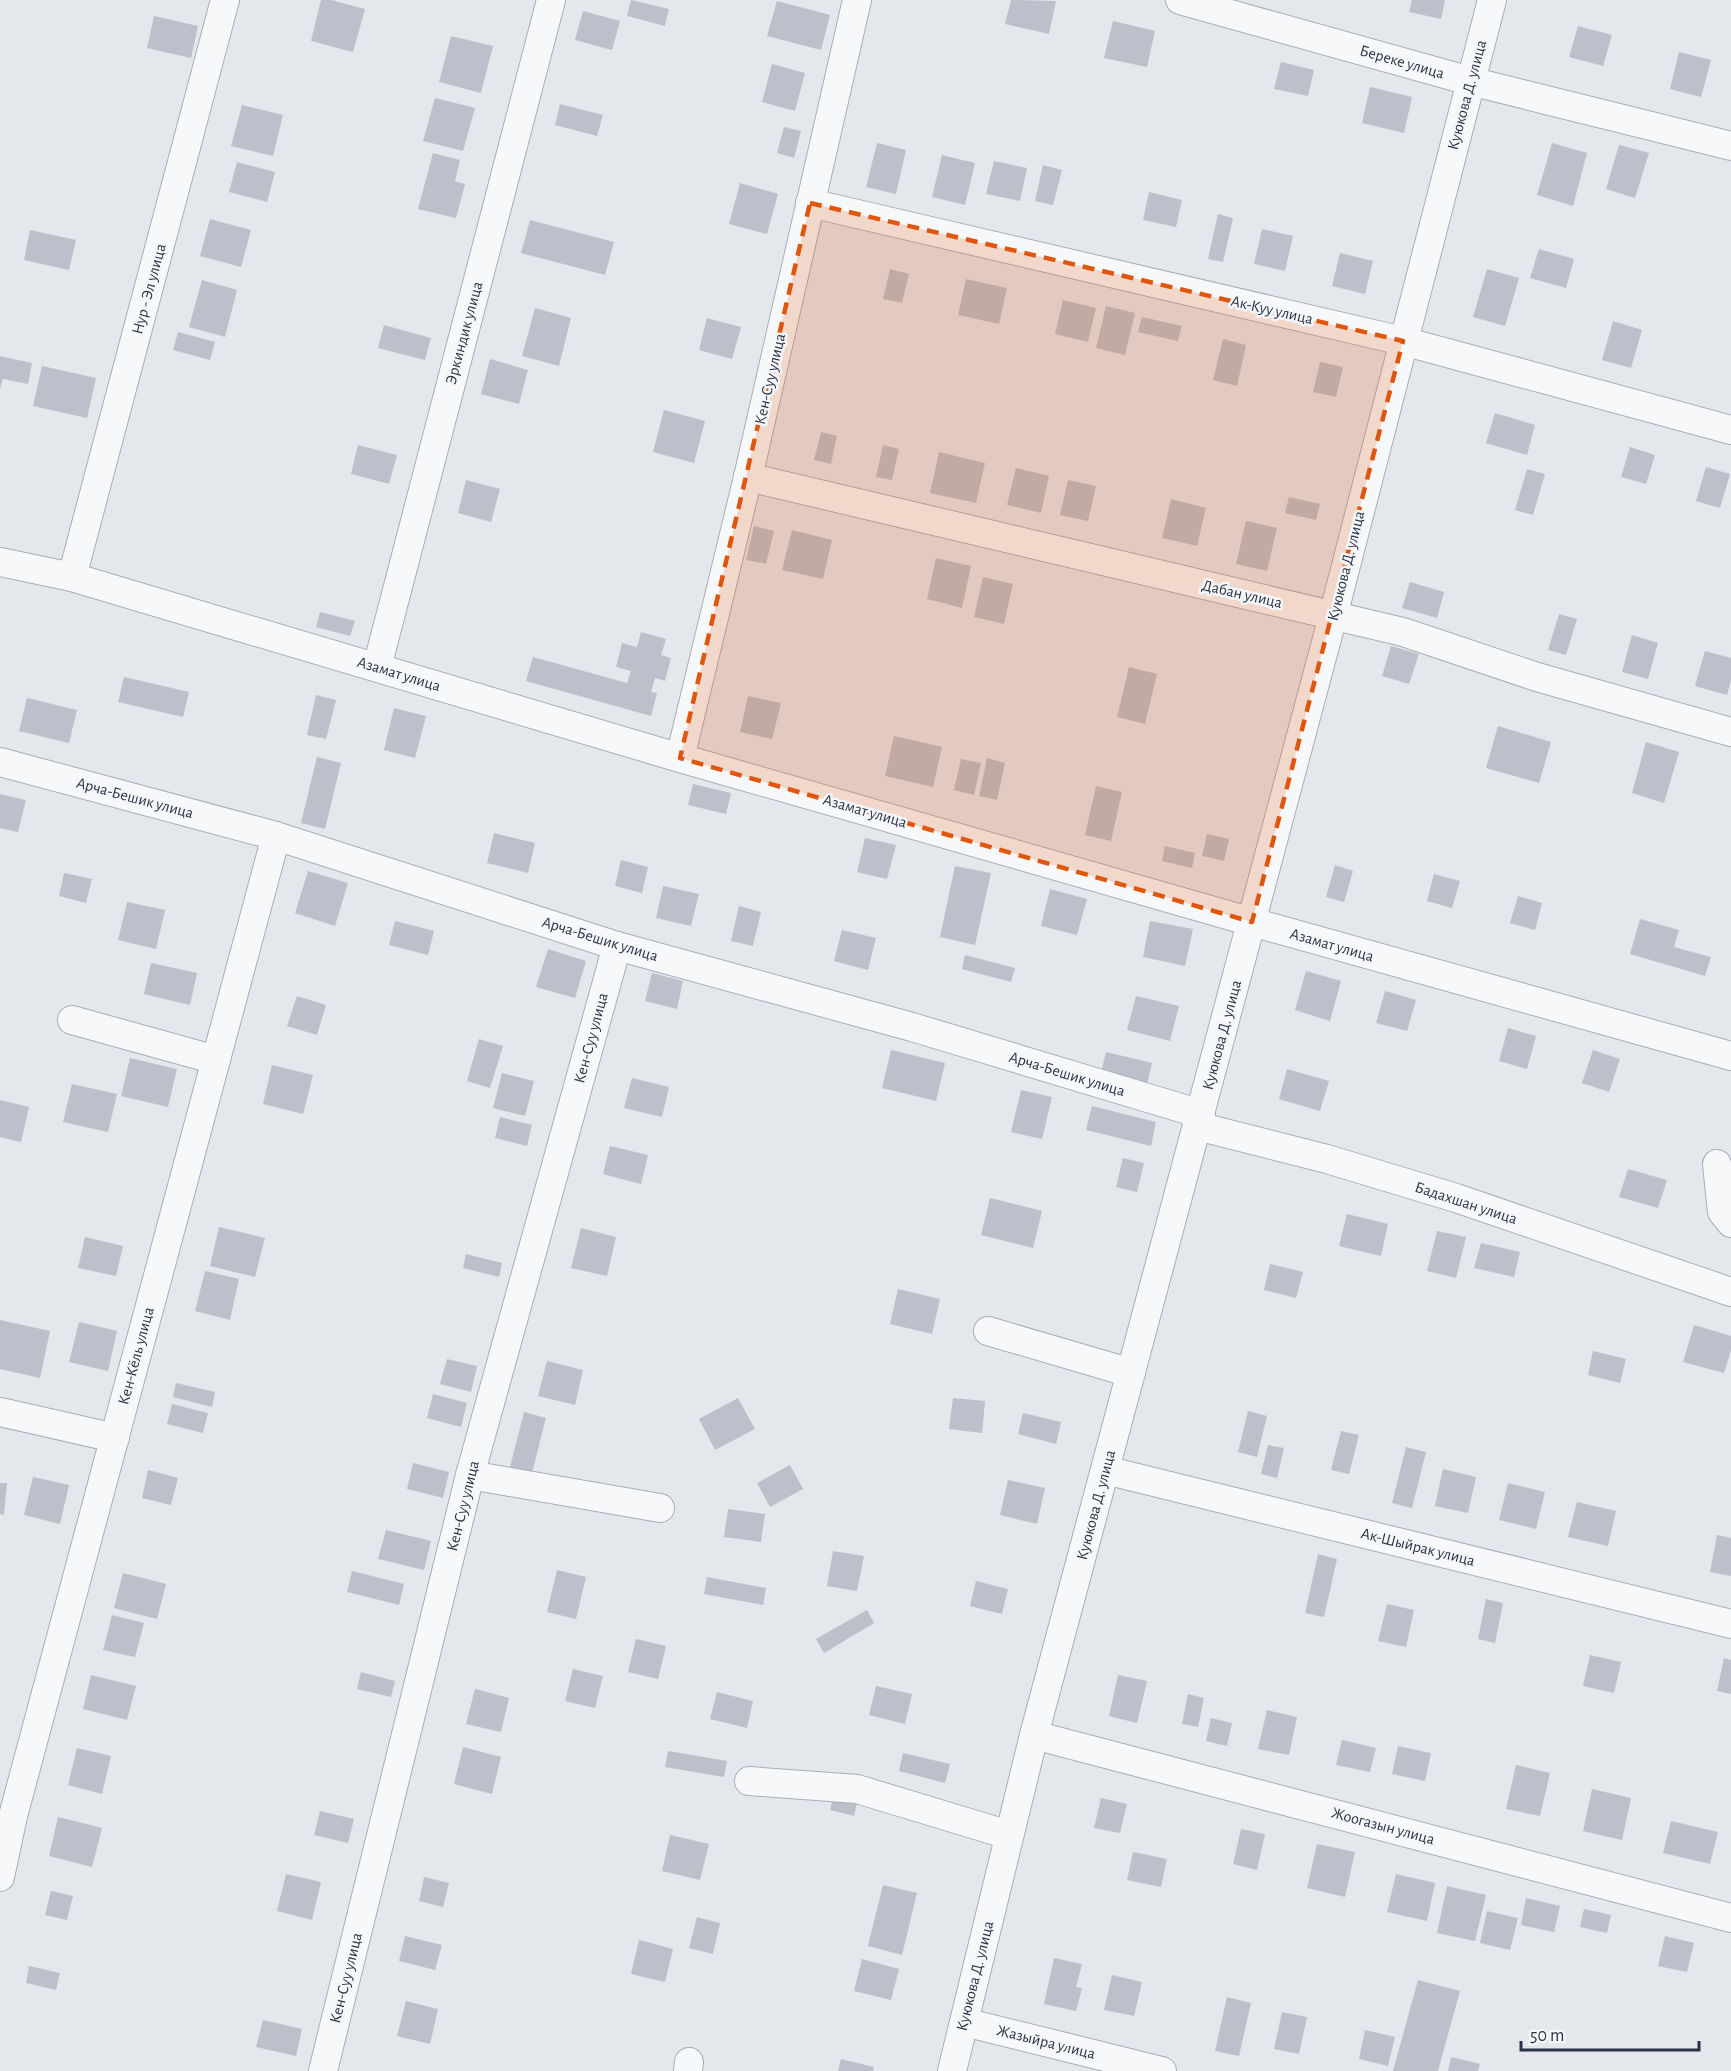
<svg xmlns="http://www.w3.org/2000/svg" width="1731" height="2071" font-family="'Alegreya Sans',sans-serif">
<rect width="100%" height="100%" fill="#e4e7ec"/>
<!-- building -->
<g fill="#bbc0ca">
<polygon points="321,0 331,0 365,9 353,52 311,41"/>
<polygon points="631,0 669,9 665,26 627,16"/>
<polygon points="1011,0 1056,1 1049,34 1005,24"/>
<polygon points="1412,0 1445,0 1441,19 1409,12"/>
<polygon points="777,1 830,15 821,50 767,36"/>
<polygon points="583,11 620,21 612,50 575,40"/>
<polygon points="154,16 198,26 191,58 147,48"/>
<polygon points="1113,21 1155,31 1147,67 1104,58"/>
<polygon points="1578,26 1612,35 1603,66 1569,57"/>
<polygon points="451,36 493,46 481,93 439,82"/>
<polygon points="1679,52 1711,60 1701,97 1670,89"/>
<polygon points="1281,62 1314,70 1308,96 1274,89"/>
<polygon points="772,64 805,73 795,111 762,102"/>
<polygon points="1370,87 1412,97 1404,133 1362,123"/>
<polygon points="435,98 475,108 463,151 423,141"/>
<polygon points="560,104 603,115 597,136 555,125"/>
<polygon points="242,105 283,115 273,156 231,146"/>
<polygon points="784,127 801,131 794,158 777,153"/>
<polygon points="877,143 906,150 896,194 866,187"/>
<polygon points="1552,143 1587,153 1573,206 1537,195"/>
<polygon points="1619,145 1649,153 1635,198 1606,189"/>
<polygon points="433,153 460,160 455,181 465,184 456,218 418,209"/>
<polygon points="942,155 975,163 965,205 932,197"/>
<polygon points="994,161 1027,168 1020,201 986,194"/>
<polygon points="237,162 275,172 267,202 229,192"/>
<polygon points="1043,165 1062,170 1053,205 1035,201"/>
<polygon points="740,183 778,194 767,234 729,224"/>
<polygon points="1149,192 1182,200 1176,227 1143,220"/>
<polygon points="1218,214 1233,218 1223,262 1208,259"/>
<polygon points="210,219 251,230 241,267 200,256"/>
<polygon points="530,220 614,242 605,275 521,253"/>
<polygon points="1262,229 1293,236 1285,271 1254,264"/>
<polygon points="30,230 76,240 69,270 24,260"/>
<polygon points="1539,249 1574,259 1566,288 1530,278"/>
<polygon points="1340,253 1373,261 1365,294 1332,286"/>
<polygon points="890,269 909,274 902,303 883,299"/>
<polygon points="1487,269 1519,278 1505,326 1473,317"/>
<polygon points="966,279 1007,288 999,324 958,315"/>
<polygon points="202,280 237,290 225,337 189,327"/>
<polygon points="1063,300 1096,308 1088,342 1055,334"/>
<polygon points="1106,306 1135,313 1125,355 1096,348"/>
<polygon points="535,308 571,318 559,366 522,356"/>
<polygon points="1142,317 1182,326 1178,341 1138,332"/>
<polygon points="707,318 741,327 732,359 699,350"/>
<polygon points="1613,321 1642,330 1631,368 1602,360"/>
<polygon points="384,325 431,338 425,360 378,348"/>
<polygon points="178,332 215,342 210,360 173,350"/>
<polygon points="1223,339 1246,345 1237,386 1213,380"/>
<polygon points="0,356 32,363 28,384 3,379 0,389"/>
<polygon points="490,359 528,370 519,404 481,394"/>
<polygon points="1320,362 1343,367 1336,397 1313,392"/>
<polygon points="42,366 96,378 87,418 33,406"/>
<polygon points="664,410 705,421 694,463 653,452"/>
<polygon points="1495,413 1535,425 1527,455 1486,443"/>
<polygon points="821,432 837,436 831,464 814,460"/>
<polygon points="358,445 397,455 389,484 351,474"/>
<polygon points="883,445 899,449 892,480 876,477"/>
<polygon points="1630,447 1655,455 1646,484 1621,477"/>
<polygon points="939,452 985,463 976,503 930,493"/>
<polygon points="1706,467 1730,474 1720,508 1696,501"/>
<polygon points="1016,468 1049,476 1041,513 1007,505"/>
<polygon points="1527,469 1545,474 1533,515 1515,510"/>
<polygon points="466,480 500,489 491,522 458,513"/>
<polygon points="1068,480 1096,486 1088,521 1060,515"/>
<polygon points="1289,497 1320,504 1316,520 1285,513"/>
<polygon points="1171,499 1206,508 1197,546 1162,538"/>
<polygon points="1246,521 1277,528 1267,571 1236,564"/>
<polygon points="754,526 774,531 766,564 746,560"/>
<polygon points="792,530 832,540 823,579 782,570"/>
<polygon points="936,558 971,566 962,608 927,599"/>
<polygon points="983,577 1013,584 1004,624 974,617"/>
<polygon points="1410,582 1444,592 1437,618 1402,608"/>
<polygon points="320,612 355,621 350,636 316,627"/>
<polygon points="1559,614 1577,619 1566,655 1548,650"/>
<polygon points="641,632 666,639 661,655 671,658 665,681 655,678 651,692 657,693 651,716 526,681 533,657 627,683 631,671 616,667 622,643 637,647"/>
<polygon points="1632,635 1658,643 1648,679 1622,672"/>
<polygon points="1391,646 1419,654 1409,684 1382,676"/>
<polygon points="1705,651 1731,658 1731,680 1727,695 1695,686"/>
<polygon points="1129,667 1157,674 1145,724 1117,717"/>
<polygon points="124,677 189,692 183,717 118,702"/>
<polygon points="316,695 336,700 326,739 307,735"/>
<polygon points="748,696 781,703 772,739 740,732"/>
<polygon points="27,698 77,710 69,743 19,731"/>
<polygon points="394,708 426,716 415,758 384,750"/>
<polygon points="1498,726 1551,742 1539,783 1486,768"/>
<polygon points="894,736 942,747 933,787 885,776"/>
<polygon points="1646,742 1679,752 1664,803 1632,793"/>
<polygon points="317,757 341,763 325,829 301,823"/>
<polygon points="987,758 1005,763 997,800 979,796"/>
<polygon points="961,759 981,763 974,795 954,790"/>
<polygon points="693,784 731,793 726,814 688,805"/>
<polygon points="1096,786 1122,792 1111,841 1085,835"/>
<polygon points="0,794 26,800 18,832 0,828"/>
<polygon points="494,833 535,843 528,873 487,863"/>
<polygon points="1207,834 1229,839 1224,861 1202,856"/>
<polygon points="865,838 896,845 887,879 857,872"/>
<polygon points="1165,846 1195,853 1192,868 1162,861"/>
<polygon points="621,860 648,867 642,893 615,886"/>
<polygon points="1335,865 1353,871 1344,902 1326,897"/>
<polygon points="955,866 991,873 975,945 940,937"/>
<polygon points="308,871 348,883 335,926 295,913"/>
<polygon points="64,873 92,879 86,903 59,896"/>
<polygon points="1434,874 1460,881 1452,908 1427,901"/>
<polygon points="663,886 699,894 691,926 656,918"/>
<polygon points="1050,889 1087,899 1077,935 1041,926"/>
<polygon points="1518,896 1542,903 1535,930 1510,923"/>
<polygon points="127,902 165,910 156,949 118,940"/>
<polygon points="739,906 761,912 753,946 731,941"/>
<polygon points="1640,919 1679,930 1674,947 1711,957 1705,976 1630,954"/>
<polygon points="395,921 434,931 428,955 389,945"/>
<polygon points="1150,921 1193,929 1185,966 1143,957"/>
<polygon points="842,930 876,938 868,970 834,961"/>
<polygon points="548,949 586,961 575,998 536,987"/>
<polygon points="965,955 1015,968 1011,982 962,969"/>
<polygon points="151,963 197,973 190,1005 144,994"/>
<polygon points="1306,971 1341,981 1330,1021 1295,1010"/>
<polygon points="652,973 683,981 677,1009 645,1001"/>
<polygon points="1385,991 1416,1000 1407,1031 1376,1023"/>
<polygon points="297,996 326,1005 317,1035 287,1026"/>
<polygon points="1136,996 1179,1006 1170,1041 1127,1030"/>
<polygon points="1508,1028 1536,1036 1527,1069 1499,1061"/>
<polygon points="479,1039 503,1046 490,1088 467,1081"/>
<polygon points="891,1050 945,1063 936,1101 882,1088"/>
<polygon points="1593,1050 1620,1059 1609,1092 1582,1083"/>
<polygon points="1106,1052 1152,1063 1147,1084 1101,1073"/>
<polygon points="130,1058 177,1069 168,1107 121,1096"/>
<polygon points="272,1065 313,1075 303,1114 263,1104"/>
<polygon points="1287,1069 1329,1081 1320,1111 1279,1099"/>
<polygon points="502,1073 534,1081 525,1116 493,1108"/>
<polygon points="632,1078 669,1087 662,1117 624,1108"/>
<polygon points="72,1084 117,1094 108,1132 63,1122"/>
<polygon points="1021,1090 1052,1097 1042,1139 1011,1132"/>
<polygon points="0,1100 29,1107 21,1142 0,1137"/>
<polygon points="1092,1106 1156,1122 1151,1146 1086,1130"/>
<polygon points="500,1117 532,1125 527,1146 495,1138"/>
<polygon points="610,1146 648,1155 641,1184 603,1174"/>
<polygon points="1123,1158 1144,1163 1137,1192 1116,1187"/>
<polygon points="1628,1169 1667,1180 1658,1208 1619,1197"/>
<polygon points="990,1198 1042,1211 1033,1248 981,1235"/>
<polygon points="1347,1214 1388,1224 1381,1256 1339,1246"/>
<polygon points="219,1227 265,1238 255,1277 210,1266"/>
<polygon points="581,1228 616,1237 607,1276 571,1268"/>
<polygon points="1437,1231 1466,1237 1456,1278 1427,1271"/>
<polygon points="85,1237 123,1246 116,1276 78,1268"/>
<polygon points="1481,1243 1520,1252 1514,1277 1474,1268"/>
<polygon points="466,1254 502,1263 499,1277 463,1268"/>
<polygon points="1270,1264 1303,1272 1296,1298 1264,1290"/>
<polygon points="205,1271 239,1279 230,1320 195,1311"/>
<polygon points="898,1289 940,1299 932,1334 890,1324"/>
<polygon points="0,1320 50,1331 40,1378 0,1369"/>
<polygon points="79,1322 117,1331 108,1371 69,1362"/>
<polygon points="1694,1325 1731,1336 1731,1350 1724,1373 1683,1362"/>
<polygon points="1593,1351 1626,1359 1620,1383 1588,1375"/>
<polygon points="447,1359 477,1366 471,1392 440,1384"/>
<polygon points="547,1361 583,1370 575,1405 538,1396"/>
<polygon points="176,1383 215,1392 212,1407 173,1397"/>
<polygon points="433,1394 467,1403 461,1427 427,1418"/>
<polygon points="738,1398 755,1429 715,1450 699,1419"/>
<polygon points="953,1398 985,1401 982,1433 949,1429"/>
<polygon points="172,1404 208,1413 203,1433 167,1424"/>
<polygon points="1248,1411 1267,1416 1257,1457 1238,1452"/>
<polygon points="524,1412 546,1418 532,1473 510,1467"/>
<polygon points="1023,1413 1061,1422 1056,1444 1018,1434"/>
<polygon points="1341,1431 1359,1435 1349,1474 1331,1470"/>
<polygon points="1268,1445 1284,1448 1277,1478 1261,1474"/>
<polygon points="1406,1447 1426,1452 1412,1508 1392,1503"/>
<polygon points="413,1463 449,1472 443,1498 407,1489"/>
<polygon points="790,1465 803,1489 770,1507 757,1483"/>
<polygon points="1443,1469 1476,1477 1468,1513 1435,1506"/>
<polygon points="148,1470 178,1478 171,1505 142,1498"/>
<polygon points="33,1477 69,1485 60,1524 24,1515"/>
<polygon points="1008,1480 1045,1488 1037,1524 1000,1515"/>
<polygon points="0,1483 7,1483 4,1515 0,1514"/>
<polygon points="1508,1483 1545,1492 1536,1529 1499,1520"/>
<polygon points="1577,1502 1616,1511 1608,1546 1568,1537"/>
<polygon points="728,1509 765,1514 761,1542 724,1537"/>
<polygon points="386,1530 431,1541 424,1570 378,1559"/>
<polygon points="1717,1535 1731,1538 1731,1576 1710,1572"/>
<polygon points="833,1551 864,1556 857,1591 827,1586"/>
<polygon points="1318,1554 1337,1559 1324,1617 1305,1613"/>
<polygon points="557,1570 586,1577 576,1619 547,1612"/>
<polygon points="352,1571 404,1584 399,1605 347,1592"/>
<polygon points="123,1573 166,1584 157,1619 114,1608"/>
<polygon points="707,1577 766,1588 763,1605 704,1594"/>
<polygon points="976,1581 1008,1589 1002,1614 970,1606"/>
<polygon points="1486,1599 1503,1603 1495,1643 1478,1639"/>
<polygon points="1387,1604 1414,1610 1406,1647 1378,1641"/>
<polygon points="867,1610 874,1623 824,1653 816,1639"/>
<polygon points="112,1615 144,1623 135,1657 103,1650"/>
<polygon points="636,1639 666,1646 658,1679 628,1672"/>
<polygon points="1590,1655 1621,1662 1614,1693 1583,1686"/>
<polygon points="1724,1658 1731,1660 1731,1694 1717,1691"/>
<polygon points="573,1669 603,1676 595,1708 565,1701"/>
<polygon points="361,1672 395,1681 391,1697 357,1689"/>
<polygon points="91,1675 136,1686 127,1720 83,1709"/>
<polygon points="1118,1675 1147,1681 1137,1723 1109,1716"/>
<polygon points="876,1686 912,1694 905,1724 869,1715"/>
<polygon points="475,1689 509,1698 501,1732 466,1724"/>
<polygon points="717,1692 753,1701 747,1728 710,1719"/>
<polygon points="1188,1694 1204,1698 1198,1727 1182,1724"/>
<polygon points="1267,1710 1297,1717 1289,1755 1258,1749"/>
<polygon points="1211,1718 1232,1723 1227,1746 1206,1741"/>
<polygon points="1342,1740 1376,1748 1370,1772 1336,1765"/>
<polygon points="1398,1746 1431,1753 1425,1781 1392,1774"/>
<polygon points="463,1747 501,1757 492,1794 454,1784"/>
<polygon points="77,1748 111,1756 102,1794 68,1785"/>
<polygon points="668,1751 727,1761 724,1777 665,1767"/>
<polygon points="903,1753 950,1764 945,1783 899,1771"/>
<polygon points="1516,1765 1550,1773 1540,1816 1506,1809"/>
<polygon points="1592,1789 1631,1798 1622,1840 1583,1831"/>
<polygon points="833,1798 857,1803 854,1816 830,1810"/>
<polygon points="1101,1798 1127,1804 1120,1833 1094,1828"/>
<polygon points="320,1811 354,1819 348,1843 314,1835"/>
<polygon points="58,1817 102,1828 92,1867 49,1856"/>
<polygon points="1671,1821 1718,1832 1710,1864 1663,1853"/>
<polygon points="1241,1829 1265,1834 1257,1870 1233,1864"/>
<polygon points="670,1835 709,1844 700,1880 662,1871"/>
<polygon points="1317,1844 1355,1852 1345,1897 1307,1888"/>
<polygon points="1133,1852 1167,1859 1161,1887 1127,1880"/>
<polygon points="286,1874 321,1882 312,1920 277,1911"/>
<polygon points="1396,1874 1435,1883 1427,1921 1387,1912"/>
<polygon points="424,1877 449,1883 443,1907 419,1901"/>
<polygon points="883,1885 917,1893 902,1955 868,1946"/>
<polygon points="1447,1886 1486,1895 1475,1941 1437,1933"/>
<polygon points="51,1891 73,1896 67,1920 45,1915"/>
<polygon points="1526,1898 1560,1906 1554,1932 1521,1925"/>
<polygon points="1584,1909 1611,1915 1607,1933 1580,1927"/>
<polygon points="1487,1911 1518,1918 1510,1950 1480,1943"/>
<polygon points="697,1917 720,1923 713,1954 689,1948"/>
<polygon points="405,1936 442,1945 435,1970 399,1961"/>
<polygon points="1665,1936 1694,1943 1687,1972 1658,1966"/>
<polygon points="639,1940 673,1949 665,1982 631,1974"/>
<polygon points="1054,1958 1082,1964 1076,1987 1082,1988 1076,2011 1044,2004"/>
<polygon points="862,1959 899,1969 891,2000 854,1991"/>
<polygon points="29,1966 60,1973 56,1990 26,1983"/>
<polygon points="1112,1975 1142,1982 1134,2016 1104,2010"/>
<polygon points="1418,1980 1460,1991 1438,2071 1393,2071"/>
<polygon points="1227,1997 1251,2003 1239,2056 1215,2051"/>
<polygon points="406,2001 438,2009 430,2044 397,2036"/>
<polygon points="1282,2012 1307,2017 1299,2054 1274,2049"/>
<polygon points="263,2020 302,2029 296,2056 256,2047"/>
<polygon points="1365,2030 1395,2037 1388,2066 1359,2059"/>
<polygon points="1451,2057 1480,2064 1478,2071 1448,2071"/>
<polygon points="841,2059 874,2067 873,2071 838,2071"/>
</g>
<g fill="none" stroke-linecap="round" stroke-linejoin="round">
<!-- minor casing -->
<g stroke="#a9aeb7" stroke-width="30">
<g id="minor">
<polyline points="1180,0 1470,81 1731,146"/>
<polyline points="810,203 1403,341 1731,430"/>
<polyline points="748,477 1403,632 1537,677 1731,732"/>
<polyline points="0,562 72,577 680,758 1252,922 1731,1056"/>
<polyline points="72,577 225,0"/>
<polyline points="377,667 551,0"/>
<polyline points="680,758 748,477 857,0"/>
<polyline points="0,762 276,836 617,946 912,1027 1201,1114"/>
<polyline points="72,1020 216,1060"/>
<polyline points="1197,1126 1327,1159 1456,1198 1731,1292"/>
<polyline points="1717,1164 1722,1212 1731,1223"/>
<polyline points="988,1331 1131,1373"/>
<polyline points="0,1412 115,1438"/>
<polyline points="1105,1470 1731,1624"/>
<polyline points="470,1475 660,1508"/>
<polyline points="1034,1735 1731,1918"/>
<polyline points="749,1781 857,1789 1009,1835"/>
<polyline points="0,1877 13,1816 276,836"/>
<polyline points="964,2022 1162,2071"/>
<polyline points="323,2071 470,1475 617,946"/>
<polyline points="688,2071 689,2062"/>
<polyline points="952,2071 1034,1735 1333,616 1492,0"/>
</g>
</g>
<!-- minor -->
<use href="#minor" stroke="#f7f8fa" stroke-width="28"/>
</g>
<!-- marked area -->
<path fill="#df570f" fill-opacity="0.2" stroke="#df570f" stroke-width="4.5" stroke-dasharray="12 8" stroke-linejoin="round" d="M810,203L1403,341L1252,922L680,758Z"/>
<g text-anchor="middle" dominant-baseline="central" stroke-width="5" stroke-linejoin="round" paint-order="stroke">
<!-- street labels -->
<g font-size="16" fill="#2b3445" stroke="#f4f6f9">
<text transform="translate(1402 62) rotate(16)">Береке улица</text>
<text transform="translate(1467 95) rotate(-75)">Куюкова Д. улица</text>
<text transform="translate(149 289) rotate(-75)">Нур - Эл улица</text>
<text transform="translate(1272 310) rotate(13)">Ак-Куу улица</text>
<text transform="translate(464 333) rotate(-75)">Эркиндик улица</text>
<text transform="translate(770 379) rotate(-77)">Кен-Суу улица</text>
<text transform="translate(1346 566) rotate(-76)">Куюкова Д. улица</text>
<text transform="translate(1242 594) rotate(13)">Дабан улица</text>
<text transform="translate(399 674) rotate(17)">Азамат улица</text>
<text transform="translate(135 798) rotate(15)">Арча-Бешик улица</text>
<text transform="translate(865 811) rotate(16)">Азамат улица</text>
<text transform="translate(600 939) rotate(17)">Арча-Бешик улица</text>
<text transform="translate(1332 945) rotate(16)">Азамат улица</text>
<text transform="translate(1222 1035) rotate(-75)">Куюкова Д. улица</text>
<text transform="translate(591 1038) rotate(-75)">Кен-Суу улица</text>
<text transform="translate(1067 1074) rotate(17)">Арча-Бешик улица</text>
<text transform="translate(1466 1203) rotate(18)">Бадахшан улица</text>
<text transform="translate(136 1356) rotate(-75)">Кен-Кёль улица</text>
<text transform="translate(1096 1505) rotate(-75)">Куюкова Д. улица</text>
<text transform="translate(463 1506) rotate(-76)">Кен-Суу улица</text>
<text transform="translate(1418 1547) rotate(14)">Ак-Шыйрак улица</text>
<text transform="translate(1383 1826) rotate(15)">Жоогазын улица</text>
<text transform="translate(975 1976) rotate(-76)">Куюкова Д. улица</text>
<text transform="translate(346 1978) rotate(-76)">Кен-Суу улица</text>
<text transform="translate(1046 2042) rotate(14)">Жазыйра улица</text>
</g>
</g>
<!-- scale -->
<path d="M1521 2041v9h178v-9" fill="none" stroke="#2b3445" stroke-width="3"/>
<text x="1530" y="2041" font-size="18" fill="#2b3445" stroke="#f4f6f9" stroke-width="4.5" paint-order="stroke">50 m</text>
</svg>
